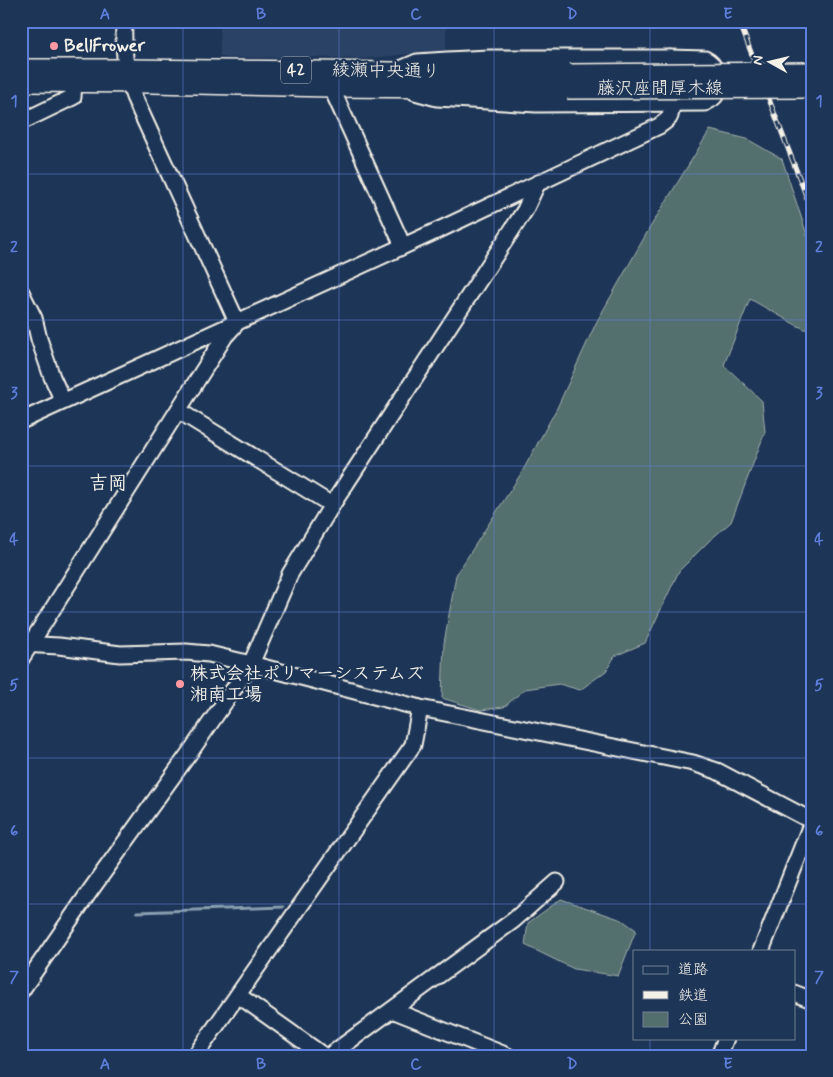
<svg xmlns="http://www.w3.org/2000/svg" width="833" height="1077" font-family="Mynerve,'Klee One',sans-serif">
<rect width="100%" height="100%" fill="#1d3557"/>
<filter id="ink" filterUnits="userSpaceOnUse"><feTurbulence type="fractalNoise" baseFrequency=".02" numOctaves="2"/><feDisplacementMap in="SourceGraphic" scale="10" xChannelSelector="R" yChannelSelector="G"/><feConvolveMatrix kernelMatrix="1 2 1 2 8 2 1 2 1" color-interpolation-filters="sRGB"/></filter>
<g filter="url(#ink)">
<!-- built -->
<polygon fill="#2c4265" points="220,21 446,21 446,50 362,59 313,57 227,58 220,56"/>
<!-- green -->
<g fill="#526f6e" stroke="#a3b0ab">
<polygon points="710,130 747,139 782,159 812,250 812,332 796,325 750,299 724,365 762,401 765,432 731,522 710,540 679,571 645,643 615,656 606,671 580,690 559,684 525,689 504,707 480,710 442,698 444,643 456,575 522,472 557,408 596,323 649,229"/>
<polygon points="561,899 622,920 636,930 618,976 574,969 525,945 528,923"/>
</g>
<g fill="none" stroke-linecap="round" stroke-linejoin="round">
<!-- stream -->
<polyline stroke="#8a9fb0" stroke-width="3" points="137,912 283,907"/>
<!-- minor casing -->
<g stroke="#f4f1e8" stroke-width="19">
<g id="minor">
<path d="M124,21C123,49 125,71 134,97L237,322"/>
<polyline points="331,87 403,246"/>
<path d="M415,92L437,98L536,104L705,103C708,101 713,99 715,96C716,93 716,90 716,87C717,75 717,65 705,59L670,58"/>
<polyline points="21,122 73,97 74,82"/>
<polyline points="21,292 34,318 39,339 52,377 63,401"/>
<polyline points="179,411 332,505"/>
<path d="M21,421L443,228L659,126C662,124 666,121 669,118C675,109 670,71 670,58H489L447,60L417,62L396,71"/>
<polyline points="21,644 59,646 120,654 186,652 209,654 251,664 420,708 693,763 717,771 812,821"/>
<polyline points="21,659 225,336 235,325"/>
<polyline points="761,951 812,822"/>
<polyline points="21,991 90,891 193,748 251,664 290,574 332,505 525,210 537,184"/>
<polyline points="794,993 812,1000"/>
<polyline points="238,995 324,1056"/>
<polyline points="392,1010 508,1056"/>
<polyline points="195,1056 413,745 420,708"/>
<polyline points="329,1056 514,920 557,882"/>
<polyline points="719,1056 726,1038"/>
</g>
</g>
<!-- major casing -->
<g stroke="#f4f1e8" stroke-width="22">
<g id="major">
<polyline points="21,69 126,69 570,74"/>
<polyline points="21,82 152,83 331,87 567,89"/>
</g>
</g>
<!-- minor -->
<use href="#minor" stroke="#1d3557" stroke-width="15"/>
<!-- major -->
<use href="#major" stroke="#1d3557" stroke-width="19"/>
<!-- rail casing -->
<g stroke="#f4f1e8" stroke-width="5">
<polyline id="rail" points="739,21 812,211"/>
</g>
<!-- rail -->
<use href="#rail" stroke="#1d3557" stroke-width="3" stroke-dasharray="9" stroke-linecap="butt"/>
<!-- major-bridge casing -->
<g stroke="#f4f1e8" stroke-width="22" stroke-linecap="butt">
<g id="major-bridge">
<polyline points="570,74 812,72"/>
<polyline points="567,89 812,88"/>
</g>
</g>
<!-- major-bridge -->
<use href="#major-bridge" stroke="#1d3557" stroke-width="19"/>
</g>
</g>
<!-- grid -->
<path fill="none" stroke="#5e7fdd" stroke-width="1" stroke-opacity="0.55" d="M183,21V1056M339,21V1056M494,21V1056M650,21V951M21,174H812M21,320H812M21,466H812M21,612H812M21,758H812M21,904H812M650,1038V1056"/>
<!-- markers -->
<g fill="#ff9aa2" stroke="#1d3557" stroke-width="2">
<circle cx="54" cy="46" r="5"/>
<circle cx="180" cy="684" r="5"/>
</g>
<g text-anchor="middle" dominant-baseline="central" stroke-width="4.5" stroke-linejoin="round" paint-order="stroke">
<!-- shield labels -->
<rect fill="#1d3557" stroke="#b4b9bc" stroke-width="1" x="281" y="56.5" width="30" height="27" rx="4"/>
<g font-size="16" font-weight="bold" fill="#f4f1e8">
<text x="296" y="70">42</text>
</g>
<!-- poi labels -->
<g font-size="18" font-weight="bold" fill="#f4f1e8" stroke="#1d3557" text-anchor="start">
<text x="64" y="46">BellFrower</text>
<text x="190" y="674">株式会社ポリマーシステムズ<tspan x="190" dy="21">湘南工場</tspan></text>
</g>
<!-- street labels -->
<g font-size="18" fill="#f4f1e8" stroke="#1d3557">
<text transform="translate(386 71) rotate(1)">綾瀬中央通り</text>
<text x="660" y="89">藤沢座間厚木線</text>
</g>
<!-- neighbourhood labels -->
<g font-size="19" font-weight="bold" fill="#f4f1e8" stroke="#1d3557">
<text x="108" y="483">吉岡</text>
</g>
</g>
<!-- margin -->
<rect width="833" height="1077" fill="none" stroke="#1d3557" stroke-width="55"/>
<!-- legend -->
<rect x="633" y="950" width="162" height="90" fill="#1d3557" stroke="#738091"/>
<rect x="643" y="966" width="25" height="8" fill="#1d3557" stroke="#738091"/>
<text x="678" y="974" font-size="15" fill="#f4f1e8">道路</text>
<rect x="643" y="991" width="25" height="8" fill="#f4f1e8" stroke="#738091"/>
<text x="678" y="1000" font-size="15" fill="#f4f1e8">鉄道</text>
<rect x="643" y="1012" width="25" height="15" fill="#526f6e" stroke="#738091"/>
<text x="678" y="1024" font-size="15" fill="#f4f1e8">公園</text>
<!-- north arrow -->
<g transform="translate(770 62) rotate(278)" stroke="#1d3557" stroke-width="4" paint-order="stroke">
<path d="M0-4L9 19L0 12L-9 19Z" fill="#f4f1e8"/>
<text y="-8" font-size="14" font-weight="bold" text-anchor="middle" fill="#f4f1e8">N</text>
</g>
<rect x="28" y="28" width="778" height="1022" fill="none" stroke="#5e7fdd" stroke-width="2"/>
<g font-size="16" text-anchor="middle" font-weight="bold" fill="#5e7fdd">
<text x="105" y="19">A</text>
<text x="261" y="19">B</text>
<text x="416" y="19">C</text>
<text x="572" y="19">D</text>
<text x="728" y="19">E</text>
<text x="14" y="106">1</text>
<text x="819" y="106">1</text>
<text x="14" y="252">2</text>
<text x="819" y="252">2</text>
<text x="14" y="398">3</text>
<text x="819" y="398">3</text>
<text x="14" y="544">4</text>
<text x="819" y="544">4</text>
<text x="14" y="690">5</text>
<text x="819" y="690">5</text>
<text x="14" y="836">6</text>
<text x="819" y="836">6</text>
<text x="14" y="982">7</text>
<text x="819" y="982">7</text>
<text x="105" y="1069">A</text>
<text x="261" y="1069">B</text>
<text x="416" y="1069">C</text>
<text x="572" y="1069">D</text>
<text x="728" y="1069">E</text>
</g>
</svg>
